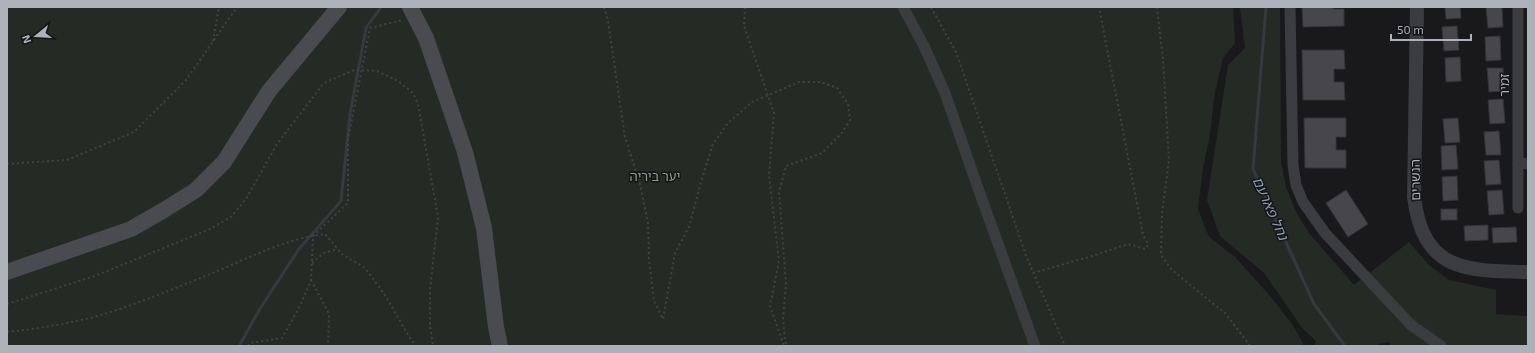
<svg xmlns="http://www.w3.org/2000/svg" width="1535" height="353" font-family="'Exo 2','Noto Sans Hebrew',sans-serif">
<rect width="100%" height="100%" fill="#19191b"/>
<!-- green -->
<g fill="#242b25">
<polygon points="7,7 1233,7 1235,43 1223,58 1214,97 1210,135 1203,168 1198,209 1209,237 1235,257 1271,297 1292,324 1303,343 1303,346 7,346"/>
<polygon points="1240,7 1280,7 1281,162 1286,187 1296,212 1309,233 1354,285 1409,242 1429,265 1449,280 1496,290 1496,314 1528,316 1528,346 1392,346 1388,342 1372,346 1314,346 1316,341 1303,329 1264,273 1220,236 1207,200 1228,65 1245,48"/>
</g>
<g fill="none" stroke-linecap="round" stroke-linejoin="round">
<!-- stream -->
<g stroke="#333a40" stroke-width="3">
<polyline points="1266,7 1253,169 1314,304 1345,346"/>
<polyline points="239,346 261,307 299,249 341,201 350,114 366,28 381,7"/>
</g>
</g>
<!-- building -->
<g fill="#47474b" stroke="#343437">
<polygon points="1302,7 1333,7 1333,9 1344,9 1344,26 1303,27"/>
<polygon points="1445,7 1460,7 1461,18 1446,19"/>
<polygon points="1486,7 1502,7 1503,27 1488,28"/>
<polygon points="1457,26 1459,50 1444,51 1442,27"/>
<polygon points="1500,36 1501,60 1486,61 1485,37"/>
<polygon points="1302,50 1344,50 1345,69 1334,69 1334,82 1344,82 1345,100 1303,100"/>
<polygon points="1460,57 1461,81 1446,82 1445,58"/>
<polygon points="1487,68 1503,68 1504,91 1489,92"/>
<polygon points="1503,99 1505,123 1490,124 1488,100"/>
<polygon points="1304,118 1346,118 1346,137 1336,137 1336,150 1346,150 1346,168 1305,168"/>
<polygon points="1458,118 1460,142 1445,143 1443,119"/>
<polygon points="1499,131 1501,155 1486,155 1484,132"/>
<polygon points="1456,145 1458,169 1442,170 1441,146"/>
<polygon points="1499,160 1501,184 1486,185 1484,161"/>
<polygon points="1457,176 1458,200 1443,201 1442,177"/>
<polygon points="1346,190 1368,224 1348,237 1326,203"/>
<polygon points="1502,190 1504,214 1489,215 1487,191"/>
<rect x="1441" y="209" width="16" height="11"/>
<polygon points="1488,225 1488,240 1465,241 1464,226"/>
<polygon points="1516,227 1517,242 1493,243 1492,228"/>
</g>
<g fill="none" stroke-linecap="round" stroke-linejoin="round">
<!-- path -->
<g stroke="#414347" stroke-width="2" stroke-dasharray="2 3" stroke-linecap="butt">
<polyline points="604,7 608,21 625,137 640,184 648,223 649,259 654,301 663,319 675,253 689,227 701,182 713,144 728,123 752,102 799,82 821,82 837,88 848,104 850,120 841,134 822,153 786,166 779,192 786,284 783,319 785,341 787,346"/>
<polyline points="745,7 744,26 774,113 769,175 779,261 770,306 784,346"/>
<polyline points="931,7 956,52 1027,258 1065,346"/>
<polyline points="1157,7 1163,60 1169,160 1162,214 1161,255 1172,270 1226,314 1250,346"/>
<polyline points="213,41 219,7"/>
<polyline points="7,164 67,160 134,132 186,80 237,7"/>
<polyline points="312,263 324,253 338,249"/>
<polyline points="1033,273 1092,256 1128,244 1146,249 1148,244 1143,235 1099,7"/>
<polyline points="311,280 329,314 328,346"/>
<polyline points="7,304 95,276 210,229 231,217 246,199 277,144 324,83 354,70 377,71 398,81 413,93 418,104 438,217 430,290 430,325 433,346"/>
<path d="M7,332C36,329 65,324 94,317C133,306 170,290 208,275C244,260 287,238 325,234L342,254L365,268L385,295L408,335L416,346"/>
<polyline points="248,346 250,343 282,338 300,306 311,280 313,236 348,203 348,139 370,28 403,20"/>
</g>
<!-- minor -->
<g stroke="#3b3c40" stroke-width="11">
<polyline points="903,7 924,46 945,93 979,191 1035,346"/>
<polyline points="1290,7 1293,165 1296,185 1303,202 1325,233 1411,325 1441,346"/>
<polyline points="1518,7 1518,163 1528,164"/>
<polyline points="1518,163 1518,208"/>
</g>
<!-- tertiary -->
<path stroke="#3b3c40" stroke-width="14" d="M1417,7L1414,197C1423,271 1465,271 1528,272"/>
<!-- secondary -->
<g stroke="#494b50" stroke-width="16">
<polyline points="410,7 426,38 465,152 484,228 496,327 500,346"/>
<polyline points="7,272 131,229 164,210 196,190 224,162 269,91 339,7"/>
</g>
</g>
<g text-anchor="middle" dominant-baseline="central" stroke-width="3" stroke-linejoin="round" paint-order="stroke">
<!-- street labels -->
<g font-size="13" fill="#adb1b9" stroke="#141416">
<text transform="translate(1504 85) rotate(-90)">זמיר</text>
<text transform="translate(1415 180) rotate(-91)">הנשרים</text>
</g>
<!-- park labels -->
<g font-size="13" fill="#87a288" stroke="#141416">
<text x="655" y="176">יער ביריה</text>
</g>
<!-- water labels -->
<g font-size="14" font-style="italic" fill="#899eb0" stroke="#141416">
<text transform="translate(1271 208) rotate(66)">נחל פארעם</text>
</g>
</g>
<!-- border -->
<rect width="1535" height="353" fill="none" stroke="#adb1b9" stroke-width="16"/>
<!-- north arrow -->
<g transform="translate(36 36) rotate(252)" stroke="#141416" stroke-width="3" paint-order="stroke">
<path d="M0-3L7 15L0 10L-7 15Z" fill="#adb1b9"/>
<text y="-6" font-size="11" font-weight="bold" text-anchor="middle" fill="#adb1b9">N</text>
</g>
<!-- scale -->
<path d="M1391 34v6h80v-6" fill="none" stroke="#adb1b9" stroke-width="2"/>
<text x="1397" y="34" font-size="12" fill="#adb1b9" stroke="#141416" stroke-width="3" paint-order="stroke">50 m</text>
</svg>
